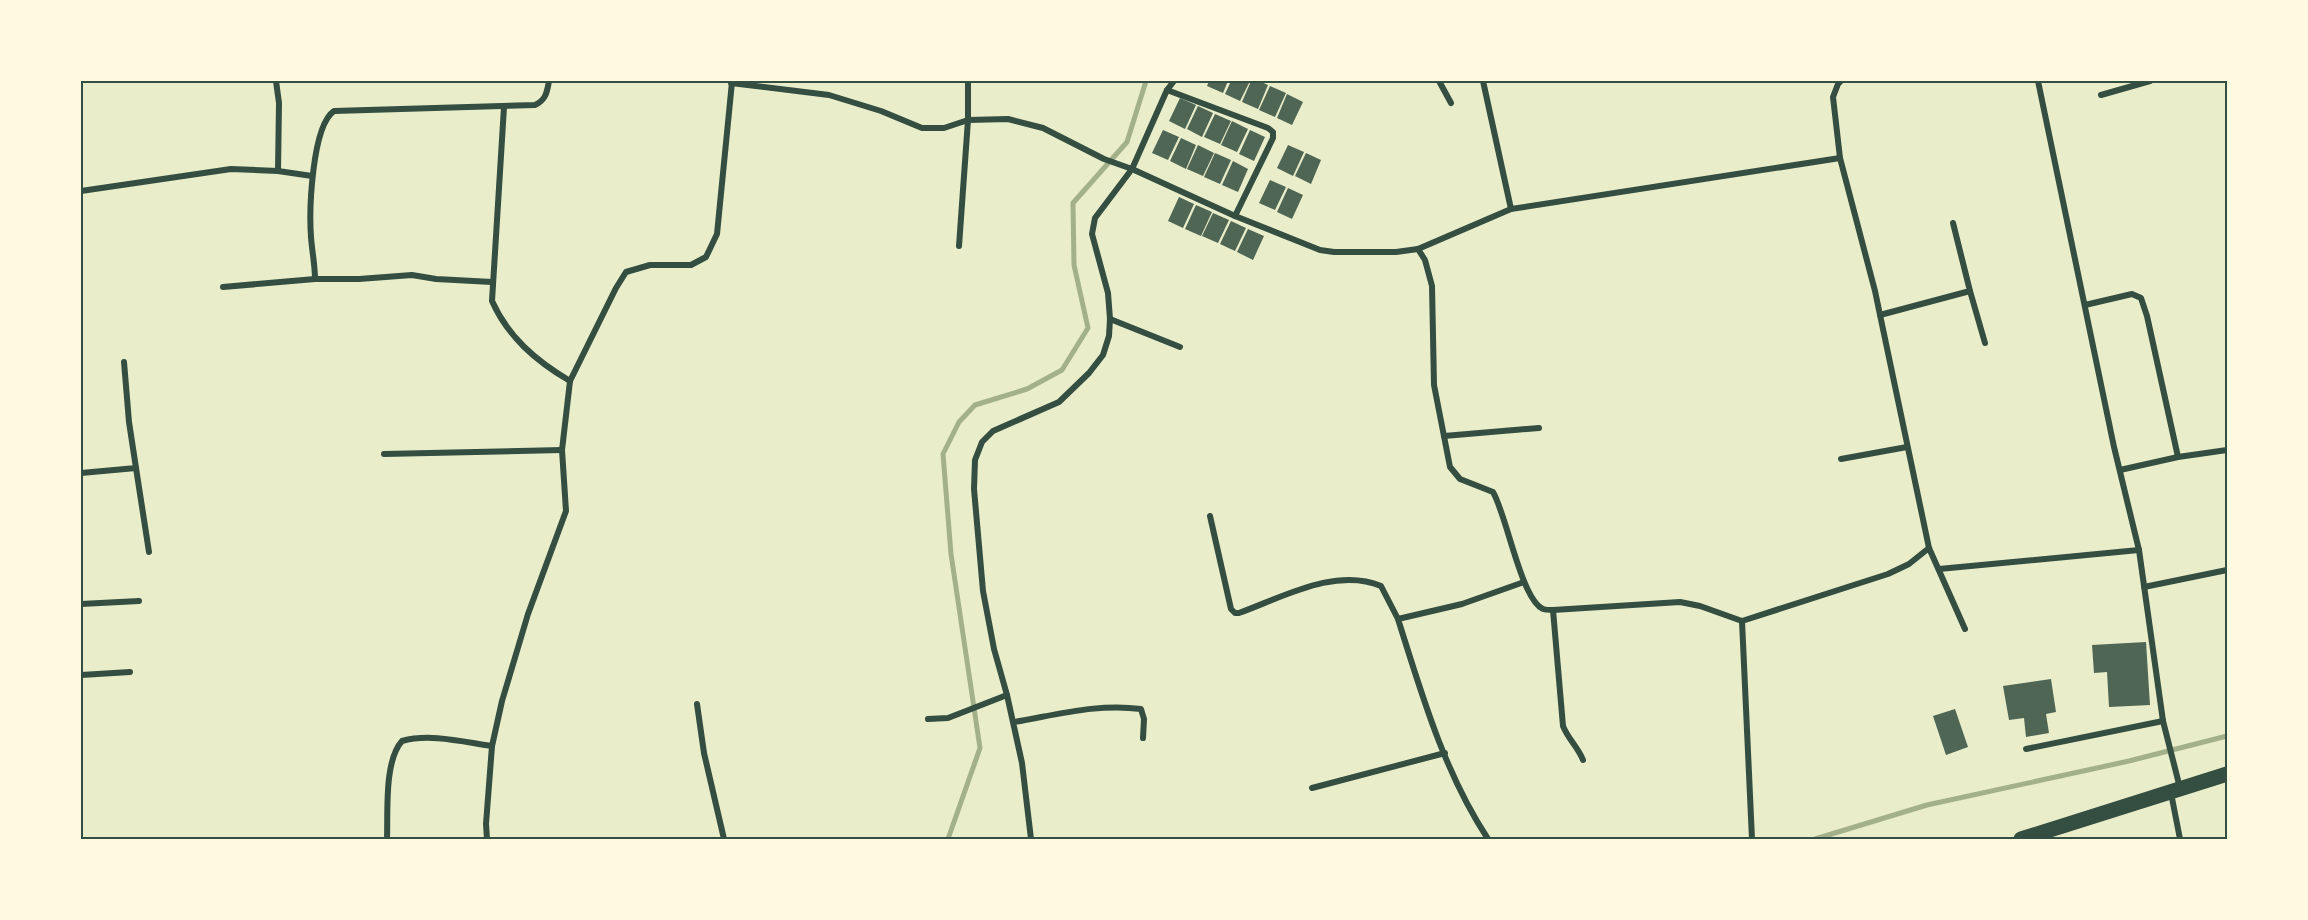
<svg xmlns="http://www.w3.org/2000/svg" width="2308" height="920" font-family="Manrope,sans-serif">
<rect width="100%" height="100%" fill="#e9edc9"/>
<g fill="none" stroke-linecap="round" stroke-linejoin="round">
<!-- stream -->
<g stroke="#a3b18a" stroke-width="5">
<polyline points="948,839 980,748 951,554 943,454 959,422 975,405 1027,389 1062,370 1088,328 1074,265 1073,203 1127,142 1146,81"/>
<polyline points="1815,839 1927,805 2129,761 2227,736"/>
</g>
</g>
<!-- building -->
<g fill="#4f6655">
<polygon points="1209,81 1228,81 1223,93 1207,86"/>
<polygon points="1231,81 1250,81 1240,101 1225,94"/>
<polygon points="1251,81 1259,81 1268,85 1258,109 1242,102"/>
<polygon points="1270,86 1286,93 1275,117 1259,110"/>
<polygon points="1287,94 1303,102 1292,125 1277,118"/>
<polygon points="1180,98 1196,105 1185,129 1169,121"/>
<polygon points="1198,106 1213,113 1202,137 1187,129"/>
<polygon points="1215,114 1231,121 1220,144 1204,137"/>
<polygon points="1232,121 1248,129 1237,152 1221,145"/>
<polygon points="1163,130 1179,137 1168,160 1152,153"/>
<polygon points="1250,130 1265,137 1254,161 1239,154"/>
<polygon points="1181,138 1196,145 1186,169 1170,161"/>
<polygon points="1198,145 1214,153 1203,176 1187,169"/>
<polygon points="1288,145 1304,152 1293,176 1277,168"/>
<polygon points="1215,153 1231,160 1220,184 1204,177"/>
<polygon points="1306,153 1321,160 1311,184 1295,176"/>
<polygon points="1233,161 1248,169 1238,192 1222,185"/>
<polygon points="1270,180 1286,187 1275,210 1259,203"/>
<polygon points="1288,188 1303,195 1292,219 1277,212"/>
<polygon points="1179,197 1194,204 1183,228 1168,221"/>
<polygon points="1196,205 1212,212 1201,236 1185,229"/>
<polygon points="1213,213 1229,220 1218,243 1202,236"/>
<polygon points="1231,221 1246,228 1235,251 1220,244"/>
<polygon points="1248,229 1264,236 1253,260 1237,252"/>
<polygon points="2146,642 2150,705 2109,707 2107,672 2094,673 2092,645"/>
<polygon points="2051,679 2056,712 2046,714 2049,733 2026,737 2024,718 2009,720 2003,686"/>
<polygon points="1955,709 1968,747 1946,755 1933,716"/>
</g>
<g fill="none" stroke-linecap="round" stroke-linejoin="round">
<!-- minor -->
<g stroke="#344e41" stroke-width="6">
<polyline points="276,81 279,103 278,171"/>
<polyline points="1439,81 1451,103"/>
<polyline points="1841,81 1838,84 1833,97 1840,158 1875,291 1929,548 1965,629"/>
<polyline points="2038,81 2114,447 2139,550 2163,721 2180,788"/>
<polyline points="731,83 829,95 881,111 922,128 944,128 968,120 1008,119 1043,128 1104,159 1132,169 1235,216 1320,250 1334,252 1396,252 1418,249 1511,209 1483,81"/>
<polyline points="1167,90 1268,128 1273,132 1273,138 1235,216"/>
<polyline points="2101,95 2150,81"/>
<path d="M504,107L492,301C508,337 536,361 570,381"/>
<polyline points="81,191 231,169 278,171 312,176"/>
<polyline points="1511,209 1840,158"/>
<polyline points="959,246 968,120 968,81"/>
<path d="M1418,249L1425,260L1432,286L1434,385L1450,467L1460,479L1493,492C1507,516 1521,599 1543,609C1546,610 1550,610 1553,610L1680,602L1700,606L1742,621L1888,574L1909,564L1929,548"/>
<path d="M315,279C315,265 312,251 311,237C309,210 312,126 334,111L535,105C546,100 547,92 549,81"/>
<polyline points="223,287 315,279 359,279 412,275 436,279 492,282"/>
<polyline points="1970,291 1985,343"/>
<polyline points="2085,305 2132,294 2141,298 2147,316 2178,457"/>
<polyline points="1880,315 1970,291 1953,223"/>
<polyline points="1110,319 1180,347"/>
<polyline points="1444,436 1539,428"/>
<polyline points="384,454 562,450"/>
<polyline points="1841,459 1907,447"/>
<polyline points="136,468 149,552"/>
<polyline points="2120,470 2178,457 2227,450"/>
<polyline points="81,473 136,468 129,422 124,362"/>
<path d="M1210,516L1231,609L1235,613H1239C1283,597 1336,567 1381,586L1398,619"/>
<polyline points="1939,569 2139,550"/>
<polyline points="2144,587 2227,570"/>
<polyline points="81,604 139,601"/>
<path d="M1553,610L1563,726C1568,739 1578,747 1583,760"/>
<polyline points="1742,621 1752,839"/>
<polyline points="81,675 130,672"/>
<polyline points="697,704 704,753 724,839"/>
<polyline points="928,719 948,718 1007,695"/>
<path d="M1014,722C1056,715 1098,703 1141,709L1144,719L1143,738"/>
<polyline points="2026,749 2163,721"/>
<polyline points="1312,788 1445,753"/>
<polyline points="2171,793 2180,839"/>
<path d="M387,839C388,812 384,761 402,741C430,733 464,742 492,746"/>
<polyline points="487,839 486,824 492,746 502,701 528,614 566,511 562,450 570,381 616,288 626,272 650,265 691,265 706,257 717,234 732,82"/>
<polyline points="1031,839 1022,763 1007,695 994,649 983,591 974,489 975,460 982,442 993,431 1059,402 1089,373 1103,355 1109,336 1110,319 1108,293 1092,234 1095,218 1132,169 1167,90 1174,81"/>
<path d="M1488,839C1444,772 1422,695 1398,619L1462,604L1524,582"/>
</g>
<!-- primary -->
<polyline stroke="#344e41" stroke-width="15" points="2021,839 2227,774"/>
</g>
<!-- border -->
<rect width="2308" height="920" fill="none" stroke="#fefae0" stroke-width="165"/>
<rect x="82" y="82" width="2144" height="756" fill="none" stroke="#344e41" stroke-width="2"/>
</svg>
